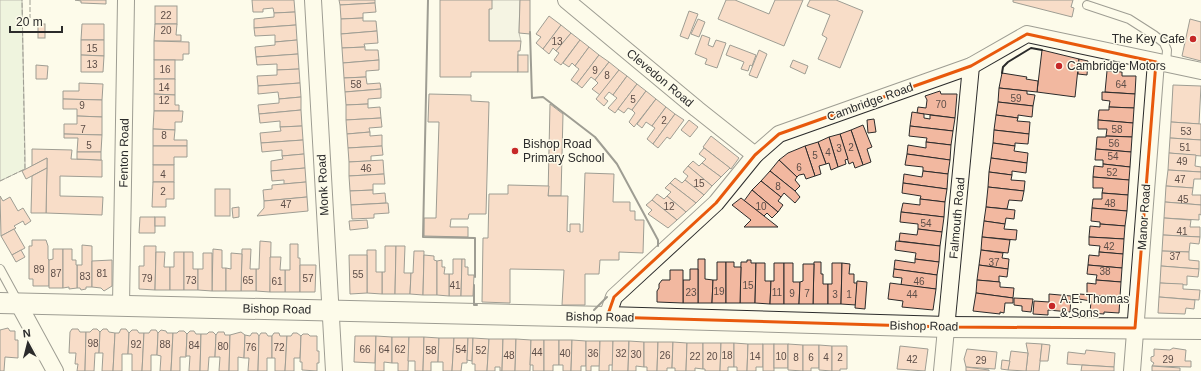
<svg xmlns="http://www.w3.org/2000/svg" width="1201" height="371" font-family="Helvetica,sans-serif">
<rect width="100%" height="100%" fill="#fdfbea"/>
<!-- green -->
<polygon fill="#deebd1" stroke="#74746e" points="0,0 22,0 25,154 25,169 0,181"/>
<!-- parking -->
<polygon fill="#eceadb" stroke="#74746e" points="492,0 520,0 519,33 521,41 489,41 489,9"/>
<!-- building -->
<g fill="#f2b8a0" stroke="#2b2b2b">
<polygon points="75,0 106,0 106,4 81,3 81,1"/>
<polygon points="252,0 294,0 295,12 274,13 273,8 263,9 263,12 253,12"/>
<polygon points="339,0 375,0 375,3 340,5"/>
<polygon points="440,0 492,0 492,9 489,9 489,41 521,41 520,51 518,51 518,72 471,72 471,77 440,77"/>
<polygon points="520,0 530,0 530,34 519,33"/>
<polygon points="726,0 735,0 769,14 775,0 803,0 784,46 718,19"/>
<polygon points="810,0 836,0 863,11 840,68 818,59 827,38 822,35 830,15 807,6"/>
<polygon points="1013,0 1073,0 1071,7 1074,8 1072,17 1013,2"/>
<polygon points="375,3 376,12 363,13 363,18 341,19 340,5"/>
<rect x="155" y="6" width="22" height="18"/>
<polygon points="689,11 698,14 688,39 680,36"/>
<polygon points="295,12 296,25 254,28 254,19 274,17 274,13"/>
<polygon points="549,16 561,25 543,49 536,43 541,37 536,34"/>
<polygon points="363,18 363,21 376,21 377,31 341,34 341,19"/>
<polygon points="698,19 705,22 699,37 691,34"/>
<polygon points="1190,19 1201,22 1201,61 1182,56"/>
<rect x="38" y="24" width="7" height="14"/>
<polygon points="82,24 104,24 104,40 81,40"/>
<polygon points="155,24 177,24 176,35 181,35 181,41 154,41"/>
<polygon points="296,25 297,40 275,42 275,35 255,36 254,28"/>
<polygon points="561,25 571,33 556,51 553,48 549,54 543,49"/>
<polygon points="377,31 378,43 364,44 365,47 342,48 341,34"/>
<polygon points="571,33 580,40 561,65 554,60 559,53 556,51"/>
<polygon points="702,35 710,38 708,45 713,47 716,40 726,43 717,68 705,64 707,59 695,54"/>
<polygon points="81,40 104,40 104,56 81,55"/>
<polygon points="297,40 298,54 256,57 255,47 275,45 275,42"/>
<polygon points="580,40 589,47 575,66 572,63 569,67 563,63"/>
<polygon points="154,41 189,42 189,54 183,54 183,60 154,60"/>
<polygon points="730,45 756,55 752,66 750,65 748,71 741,69 744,62 726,55"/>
<polygon points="365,47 365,50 378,50 379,60 343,63 342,48"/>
<polygon points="589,47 599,55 577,84 571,80 579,69 575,66"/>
<polygon points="759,50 767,54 757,78 749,75"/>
<polygon points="1042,50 1079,59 1075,97 1037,92"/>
<polygon points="298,54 299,69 277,70 277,64 257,65 256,57"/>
<polygon points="81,55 104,56 103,72 81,72"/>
<rect x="518" y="55" width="10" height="17"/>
<polygon points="599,55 609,62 595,80 591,77 582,88 577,84"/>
<polygon points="1079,59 1088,61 1087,75 1078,74"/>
<rect x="154" y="60" width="21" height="19"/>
<polygon points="379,60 379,70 366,71 366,77 344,78 343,63"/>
<polygon points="793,60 808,66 805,74 790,67"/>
<polygon points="609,62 619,70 600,95 592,89 598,83 595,80"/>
<polygon points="36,65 48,66 47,79 36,79"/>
<polygon points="299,69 300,83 258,86 257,76 277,75 277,70"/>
<polygon points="619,70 627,76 613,95 609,92 604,98 608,101 604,106 596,99"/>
<polygon points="1107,71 1122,72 1122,76 1136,76 1135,94 1105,92"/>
<polygon points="1002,73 1027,77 1026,79 1038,81 1037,92 999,88"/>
<polygon points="627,76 637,84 615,113 608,108 617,98 613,95"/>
<polygon points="366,77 367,84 380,83 381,89 345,92 344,78"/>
<polygon points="154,79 175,79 175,95 154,94"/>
<polygon points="79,83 103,84 102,100 63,99 63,91 79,91"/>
<polygon points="300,83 301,97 279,99 278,92 258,94 258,86"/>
<polygon points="637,84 646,91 632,110 628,108 624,113 618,109"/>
<polygon points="1173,85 1201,86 1199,124 1171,122"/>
<polygon points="999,88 1027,91 1027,94 1035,95 1033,106 998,102"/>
<polygon points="381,89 381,98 368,99 368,104 346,105 345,92"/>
<polygon points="646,91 656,99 634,127 629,122 635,113 632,110"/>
<polygon points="940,91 941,94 957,94 955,118 917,113 918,107 926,108 927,100 925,96"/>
<polygon points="1102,92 1135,94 1134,108 1109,107 1110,101 1102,100"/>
<polygon points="154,94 175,95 175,105 179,105 179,111 154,111"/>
<polygon points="429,94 471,95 471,101 489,102 486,214 469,214 468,219 451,219 450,227 468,227 468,237 424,236 424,218 436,218 439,122 428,122"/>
<polygon points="301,97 301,110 259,114 258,105 279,103 279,99"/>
<polygon points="63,99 102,100 102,117 77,116 77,109 63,109"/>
<polygon points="656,99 666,107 652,126 646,122 642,128 637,124"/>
<polygon points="998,102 1033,106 1032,117 1018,115 1018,118 996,115"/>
<polygon points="368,104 368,108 380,107 381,118 346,120 346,105"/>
<polygon points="550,104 563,114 561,196 548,196"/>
<polygon points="666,107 675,114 653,144 647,139 655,128 652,126"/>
<polygon points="1109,107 1134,108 1133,123 1098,120 1099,110 1109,110"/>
<polygon points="301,110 302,126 280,127 280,121 260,123 259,114"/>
<polygon points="154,111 183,111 182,122 175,122 175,130 153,129"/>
<polygon points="912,112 924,114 924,118 930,119 930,115 955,118 953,131 910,126"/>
<polygon points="675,114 684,120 670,139 667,137 658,148 653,144"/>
<polygon points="996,115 1018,118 1017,121 1030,122 1029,134 994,130"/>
<polygon points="77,116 102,117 102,135 64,134 64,124 77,124"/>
<polygon points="381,118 382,127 369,128 370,132 347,134 346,120"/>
<polygon points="874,119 876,132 868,133 867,120"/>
<polygon points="689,120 698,127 690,137 681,130"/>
<polygon points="1098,120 1133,123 1132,137 1106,136 1107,129 1098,129"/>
<polygon points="1171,122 1201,124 1201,140 1170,138"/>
<polygon points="863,125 872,147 867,149 871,162 863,165 851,130"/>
<polygon points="302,126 303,140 261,143 260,133 281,131 280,127"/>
<polygon points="910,126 953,131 951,145 926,142 927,138 909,136"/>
<polygon points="153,129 175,130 174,140 187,140 187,146 153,146"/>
<polygon points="851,130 863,165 855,168 853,162 849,164 840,134"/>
<polygon points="994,130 1029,134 1028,144 1015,143 1015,146 993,143"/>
<polygon points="370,132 370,136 382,135 382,146 348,148 347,134"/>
<polygon points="64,134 102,135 101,152 77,152 78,138 64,138"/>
<polygon points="840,134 848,159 845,160 846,164 838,167 829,137"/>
<polygon points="711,136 739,158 731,169 703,147"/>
<polygon points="1106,136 1132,137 1131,152 1096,149 1097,137 1106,137"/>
<polygon points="829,137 838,167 831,170 829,163 826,164 818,142"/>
<polygon points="1170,138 1201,140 1201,156 1169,153"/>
<polygon points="303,140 304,154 282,156 282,150 262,152 261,143"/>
<polygon points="818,142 826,164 819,166 821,174 815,176 805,146"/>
<polygon points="926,142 951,145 950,160 907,154 908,145 926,148"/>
<polygon points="993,143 1015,146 1014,151 1028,153 1027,163 991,158"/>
<polygon points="153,146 187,146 187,157 174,157 174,165 153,165"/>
<polygon points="382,146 383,155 371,156 371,161 349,162 348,148"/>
<polygon points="805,146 815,176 806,179 804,174 799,175 797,177 779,160 788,153"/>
<polygon points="704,148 730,168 721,177 702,163 706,159 699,154"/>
<polygon points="32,149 72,150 71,159 102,160 102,177 60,176 60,196 103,197 102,215 46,213 47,158 32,166"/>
<polygon points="1096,149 1131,152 1130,167 1103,164 1103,160 1095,160"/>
<polygon points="77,152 101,152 101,160 77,159"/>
<polygon points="1169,153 1196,155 1195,166 1201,167 1201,172 1168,170"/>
<polygon points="304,154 305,168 271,171 271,161 283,159 282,156"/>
<polygon points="907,154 950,160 948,174 923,171 923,167 905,165"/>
<polygon points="47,158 47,168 26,179 22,171"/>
<polygon points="991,158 1027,163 1026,173 1012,171 1012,175 989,172"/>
<polygon points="383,160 384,174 349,176 349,162"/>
<polygon points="779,160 797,177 795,180 800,186 795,191 770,171"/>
<polygon points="693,161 699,166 702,163 721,177 712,186 688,166"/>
<polygon points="1103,164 1130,167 1129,180 1093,177 1094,166 1103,167"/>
<rect x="153" y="165" width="21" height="17"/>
<polygon points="688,166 712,186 704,195 685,180 688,176 683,172"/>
<polygon points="47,168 46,213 31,213 32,176"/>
<polygon points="305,168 306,182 284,184 284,180 272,181 271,171"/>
<polygon points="1168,170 1201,172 1201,179 1194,179 1193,188 1166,186"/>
<polygon points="770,171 795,191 800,197 795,203 784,193 781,197 761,181"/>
<polygon points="923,171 948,174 947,189 903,183 904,174 922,177"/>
<polygon points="989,172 1012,175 1011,180 1025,181 1024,191 988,187"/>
<polygon points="585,173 614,174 613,202 630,202 630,211 635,211 635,220 644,220 643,253 619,252 619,260 600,260 599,274 585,274 585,305 562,305 564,270 510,269 510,303 482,302 483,238 488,238 489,194 508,194 508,185 549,186 548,196 568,196 567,231 570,232 570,224 580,224 580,232 583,232"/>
<polygon points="384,174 385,184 373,184 373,190 350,191 349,176"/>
<polygon points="1093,177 1129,180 1128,195 1102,193 1103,188 1093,188"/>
<polygon points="675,178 682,183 685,180 704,195 696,203 670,183"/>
<polygon points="761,181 781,197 778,201 783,205 778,212 752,190"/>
<polygon points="153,182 174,182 174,199 166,199 166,207 152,207"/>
<polygon points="306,182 307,197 264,201 263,190 272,189 272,185"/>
<polygon points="670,183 696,203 686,212 667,196 671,192 665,188"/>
<polygon points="903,183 947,189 945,202 920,199 921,196 902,193"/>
<polygon points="1166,186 1193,188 1192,195 1201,195 1201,205 1165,202"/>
<polygon points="988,187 1024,191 1022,201 1009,200 1007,209 986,207"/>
<rect x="215" y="189" width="15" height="27"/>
<polygon points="373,190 373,194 385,193 386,203 351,205 350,191"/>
<polygon points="752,190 778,212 772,218 767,213 764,216 744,201"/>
<polygon points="1102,193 1128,195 1127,211 1092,208 1093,199 1102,199"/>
<polygon points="657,194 664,199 667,196 686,212 677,220 652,200"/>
<polygon points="0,196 3,201 10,197 18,211 23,208 31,221 25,225 23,221 14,226 16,228 1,236"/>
<polygon points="307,197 308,211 257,216 264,208 264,201"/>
<polygon points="741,198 764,216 778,227 744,227 751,220 732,205"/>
<polygon points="920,199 945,202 944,217 901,212 903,203 920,205"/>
<polygon points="652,200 677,220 668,228 648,214 652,210 646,205"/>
<polygon points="1165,202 1201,205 1201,215 1199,214 1199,220 1164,218"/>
<polygon points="388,203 389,213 374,214 374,218 352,219 351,205"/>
<polygon points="239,207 239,217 233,218 232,208"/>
<polygon points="986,207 1015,210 1014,219 1006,218 1005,224 984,221"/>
<polygon points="1092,208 1127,211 1125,226 1100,224 1100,222 1091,221"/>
<polygon points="901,212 944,217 942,232 918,229 918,224 900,222"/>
<polygon points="140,217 155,217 155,233 139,233"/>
<rect x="155" y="217" width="10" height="9"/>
<polygon points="1164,218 1191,220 1190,227 1200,227 1200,237 1163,235"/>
<polygon points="367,220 368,228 350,230 349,221"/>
<polygon points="984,221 1005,224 1004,229 1017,230 1016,240 982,237"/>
<polygon points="1100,224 1125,226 1124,239 1089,237 1090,226 1100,227"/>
<polygon points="14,229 25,248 12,255 1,236"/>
<polygon points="918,229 942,232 940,246 899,241 900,233 917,235"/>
<polygon points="1163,235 1200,237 1199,244 1190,243 1189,252 1162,251"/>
<polygon points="982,237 1010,240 1008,253 981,250"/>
<polygon points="1089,237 1124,239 1123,254 1099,252 1100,246 1089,245"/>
<polygon points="32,240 46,240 48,246 48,259 49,260 49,286 33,286 33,279 29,279 29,246 32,246"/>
<polygon points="260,241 271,242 270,292 256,291 256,269 259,269"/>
<polygon points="896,241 940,246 939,262 915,259 916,253 895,250"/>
<polygon points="290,244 298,244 298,258 300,258 300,292 285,292 285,270 290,270"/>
<polygon points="82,245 92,246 92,287 86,287 86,289 81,290 80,288 77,288 77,265 82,265"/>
<polygon points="144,246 156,246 155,290 139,289 139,266 144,266"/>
<polygon points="385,246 396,246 395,294 382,294 382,272 385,272"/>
<polygon points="396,246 405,246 404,273 411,273 410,294 395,294"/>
<polygon points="53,249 63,249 63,288 49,288 49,260 53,259"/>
<polygon points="63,249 72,249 72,260 76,260 76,265 77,265 77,288 69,289 69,287 63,288"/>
<polygon points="213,249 222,250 222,268 226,268 226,291 212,291"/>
<polygon points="242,249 251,249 250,269 256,269 256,291 241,291"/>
<polygon points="21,250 25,257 16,262 12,255"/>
<polygon points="367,250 376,250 376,272 382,272 382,294 367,293"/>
<polygon points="981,250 1003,253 1002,258 1009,259 1008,269 979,265"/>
<polygon points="414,251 424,251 423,295 410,294 411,273 413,273"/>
<polygon points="1162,251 1189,252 1189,260 1199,261 1199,269 1161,266"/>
<polygon points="156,252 165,252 164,267 170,267 170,290 155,290"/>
<polygon points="174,252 184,252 184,290 170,290 170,267 174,267"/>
<polygon points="184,252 193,252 193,269 198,269 198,290 184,290"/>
<polygon points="1099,252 1123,254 1122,268 1088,265 1089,255 1099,256"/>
<polygon points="203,253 212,253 212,291 198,290 198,269 203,269"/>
<polygon points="231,253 242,254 241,291 226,291 226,268 231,269"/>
<polygon points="349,255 367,255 367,293 350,294"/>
<polygon points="424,255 434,256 434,260 437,261 437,295 423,295"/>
<polygon points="270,257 281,257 280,270 285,270 285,292 270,292"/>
<polygon points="453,259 462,259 461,296 449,296 449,274 453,274"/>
<polygon points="462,259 465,259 465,267 468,267 468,275 474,275 473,296 461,296"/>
<polygon points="698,259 705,259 705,279 713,280 712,303 698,303"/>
<polygon points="915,259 939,262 937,275 894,269 895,260 915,263"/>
<polygon points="112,260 112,286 104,291 101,288 92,287 92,261"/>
<polygon points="442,260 442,267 445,267 444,274 449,274 449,296 437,295 437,261"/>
<polygon points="747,260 751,260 751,263 756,263 755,303 740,303 741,262 747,262"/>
<polygon points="717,262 726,262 726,303 712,303 713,280 717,280"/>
<polygon points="726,262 734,262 734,267 741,267 740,303 726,303"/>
<polygon points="814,262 821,262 821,274 823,274 823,284 828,284 828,304 813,304"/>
<polygon points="756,263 765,263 765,281 771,281 770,304 755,303"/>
<polygon points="774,263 784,263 784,304 770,304 771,281 774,281"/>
<polygon points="784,263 793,263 793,282 800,282 799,304 784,304"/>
<polygon points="832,263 842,263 841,304 828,304 828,284 832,284"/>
<polygon points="842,263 850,264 849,274 854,274 854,283 857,283 856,305 841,304"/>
<polygon points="803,264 814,264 813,304 799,304 800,282 803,281"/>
<polygon points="300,265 316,265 315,292 300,292"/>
<polygon points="979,265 1008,269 1007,277 999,276 999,282 977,280"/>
<polygon points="1088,265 1122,268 1121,282 1096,280 1097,275 1087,274"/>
<polygon points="1161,266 1199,269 1198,277 1187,276 1187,285 1160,283"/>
<polygon points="690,269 698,269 698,303 683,303 683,280 690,280"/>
<polygon points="894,269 937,275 936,289 901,285 902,278 893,277"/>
<polygon points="670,270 683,270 683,303 657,302 657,291 659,288 659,284 662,280 670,280"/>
<polygon points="977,280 1000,282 1000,287 1014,288 1013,298 976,293"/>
<polygon points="1096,280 1121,282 1120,297 1087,295 1087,283 1096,284"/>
<polygon points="857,281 867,282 865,309 855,308"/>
<polygon points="890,283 936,289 933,310 902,307 903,301 888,299"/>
<polygon points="1160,283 1183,284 1183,289 1200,290 1199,300 1159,297"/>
<polygon points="976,293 1013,298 1013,303 1005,303 1004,313 1000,312 1000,314 973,311"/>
<polygon points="1049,294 1071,296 1070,312 1048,310 1048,315 1033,314 1034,301 1049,302"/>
<polygon points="1079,294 1120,297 1119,313 1104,312 1104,314 1090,313 1091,301 1079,299"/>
<polygon points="1159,297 1195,300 1194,309 1186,308 1185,314 1158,313"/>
<polygon points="1014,298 1033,299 1031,312 1022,311 1022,306 1014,305"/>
<polygon points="8,328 10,331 15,331 15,340 18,340 18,358 5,357 4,371 0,371 0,330"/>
<polygon points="72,329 78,329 80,332 86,332 85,371 77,371 78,364 75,364 76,353 69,353 70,332"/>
<polygon points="93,329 97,329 100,332 99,353 95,353 94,371 85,371 86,332 90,332"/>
<polygon points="103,329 107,329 109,332 115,333 113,371 102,371 103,353 99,353 100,332"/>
<polygon points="121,329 126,329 129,333 128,354 122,354 122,371 113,371 115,333 119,333"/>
<polygon points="132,330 137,330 139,333 144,333 142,371 132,371 132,354 128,354 129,333"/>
<polygon points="151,330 156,330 158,333 157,355 151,355 151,371 142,371 144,333 149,333"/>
<polygon points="161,330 166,331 167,333 173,333 171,371 160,371 161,356 157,355 158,333"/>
<polygon points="179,331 184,331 187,334 186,357 180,357 180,371 171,371 173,333 177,333"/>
<polygon points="190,331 194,331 196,334 201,334 200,371 189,371 190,356 186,356 187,334"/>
<polygon points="209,332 213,332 216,335 215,357 209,357 208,371 200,371 201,334 207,334"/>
<polygon points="218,332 224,332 225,335 230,335 229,371 219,371 220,357 215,357 216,335"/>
<polygon points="241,332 245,335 244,358 238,357 238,371 229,371 230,335"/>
<polygon points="252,333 257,333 259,336 258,371 248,371 249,358 244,358 245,335 250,336"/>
<polygon points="261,333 266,333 268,336 272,336 272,358 267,358 267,371 258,371 259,336"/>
<polygon points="274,333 279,333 280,336 287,336 285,371 275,371 275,358 272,358 272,336"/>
<polygon points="293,333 297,333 301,336 300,358 294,358 294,371 285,371 287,336 291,336"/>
<polygon points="303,334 308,334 310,336 317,336 317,351 319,351 319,363 317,363 317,371 302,370 302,362 300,362 301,336"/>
<polygon points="355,336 376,336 375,363 354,362"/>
<polygon points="376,336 392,337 392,363 384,362 384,371 375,371"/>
<polygon points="392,337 409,337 408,371 398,371 398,363 392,363"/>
<polygon points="409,337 424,337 423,371 415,371 415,361 408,361"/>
<polygon points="424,337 439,338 438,362 431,362 431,371 423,371"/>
<polygon points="439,338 454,338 452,371 443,371 443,362 438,362"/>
<polygon points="454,338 468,338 467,363 462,363 461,371 452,371"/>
<polygon points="468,338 473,338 472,361 467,360"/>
<polygon points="473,338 489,339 487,371 475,371 475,364 472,364"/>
<polygon points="489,339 503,339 502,371 500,371 500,367 495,367 495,371 487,371"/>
<polygon points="503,339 516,339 515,371 502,371"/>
<polygon points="516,339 531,340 530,371 515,371"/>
<polygon points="531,340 544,340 544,371 533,371 533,365 530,365"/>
<polygon points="544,340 559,340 559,365 553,365 553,371 544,371"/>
<polygon points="559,340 572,340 571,371 563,371 563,365 559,365"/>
<polygon points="572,340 586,341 586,366 581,366 581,371 571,371"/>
<polygon points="586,341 600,341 600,366 591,366 591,371 586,371"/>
<polygon points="600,341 613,341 613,365 609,365 609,371 599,371"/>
<polygon points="613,341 629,341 628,371 612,371"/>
<polygon points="629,341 644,342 644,367 636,366 636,371 628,371"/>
<polygon points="644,342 658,342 657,371 647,371 647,367 644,367"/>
<polygon points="658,342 673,342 672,368 667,368 667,371 657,371"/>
<polygon points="673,342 687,343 686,371 675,371 675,368 672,368"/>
<polygon points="687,343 703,343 703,369 695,368 695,371 686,371"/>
<polygon points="703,343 721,343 720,371 705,371 705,369 703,369"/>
<polygon points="721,343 734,343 734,367 728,367 728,371 720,371"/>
<polygon points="734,343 748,344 747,371 737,371 737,367 734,367"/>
<polygon points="1026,343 1042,344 1039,371 1026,371 1028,353"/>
<polygon points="748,344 763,344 763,367 756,367 756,371 747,371"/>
<rect x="763" y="344" width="11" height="27"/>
<rect x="774" y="344" width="14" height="24"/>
<polygon points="788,344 803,345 803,371 788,370"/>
<polygon points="1042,344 1050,345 1048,361 1040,361"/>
<polygon points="803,345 819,345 819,368 811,368 811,371 803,371"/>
<polygon points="819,345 832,346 832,371 819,370"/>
<polygon points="832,346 847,346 847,369 840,369 840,371 832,371"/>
<polygon points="900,346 928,349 925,371 897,369"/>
<polygon points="1173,348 1186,350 1185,361 1191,361 1191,367 1152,366 1154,363 1151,361 1151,357 1154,356 1154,349 1170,350"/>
<polygon points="967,349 997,352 995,369 966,367 964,359"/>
<polygon points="1086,350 1115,353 1114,367 1067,364 1068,352 1085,354"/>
<polygon points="1011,351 1028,353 1026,371 1008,370"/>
<polygon points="1002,360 1010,361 1008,370 1001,369"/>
<polygon points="1082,365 1114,367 1114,371 1081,371"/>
<polygon points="1152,366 1180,368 1180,371 1152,371"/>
<polygon points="966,367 989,370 989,371 966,371"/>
</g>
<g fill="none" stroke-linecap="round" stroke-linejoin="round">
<!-- service casing -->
<g stroke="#2b2b2b" stroke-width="10">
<g id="service">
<polyline points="1087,5 1129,19 1154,35 1164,43 1167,50 1166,64"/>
<polyline points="0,269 18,302"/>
</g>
</g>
<!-- minor casing -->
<g stroke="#2b2b2b" stroke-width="18">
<g id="minor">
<polyline points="313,0 334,371"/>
<polyline points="566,0 697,109 755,155"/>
<polyline points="18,303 55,371"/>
<polyline points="121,305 126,0"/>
<polyline points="607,317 614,297 716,203 755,155 779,134 971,66 1027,34 1201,71"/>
<polyline points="942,371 971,66"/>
<polyline points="1132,371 1156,62"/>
</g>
</g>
<!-- tertiary casing -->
<g stroke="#2b2b2b" stroke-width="22">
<polyline id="tertiary" points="0,303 607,317 947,327 1201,329"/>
</g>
<!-- service -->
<use href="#service" stroke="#fdfbea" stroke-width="8"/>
<!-- minor -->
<use href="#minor" stroke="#fdfbea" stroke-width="16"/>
<!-- tertiary -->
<use href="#tertiary" stroke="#fdfbea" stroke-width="20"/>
<!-- fence -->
<g stroke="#2b2b2b" stroke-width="1" stroke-dasharray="5 2" stroke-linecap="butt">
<polyline points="30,0 30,18"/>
<polyline points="0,181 25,169 22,0"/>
</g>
<!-- wall -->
<g stroke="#2b2b2b" stroke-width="2">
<polyline points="428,0 423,237 475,238 475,277"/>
<polyline points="530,32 532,98 543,97 595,137 617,164 658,240 658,246"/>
<polyline points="1002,73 1003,67 1008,62 1031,48 1042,50"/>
<polyline points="474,285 474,305 477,305"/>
<polyline points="594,310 607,297"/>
</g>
</g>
<!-- marked area -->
<path d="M0 0H1201V371H0ZM1027,34L1156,62L1135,328L947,327L607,317L614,297L716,203L755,155L779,134L971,66Z" fill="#fdfbea" fill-opacity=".55" fill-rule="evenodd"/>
<path fill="none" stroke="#e8590c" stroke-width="3" stroke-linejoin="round" d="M1027,34L1156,62L1135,328L947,327L607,317L614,297L716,203L755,155L779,134L971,66Z"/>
<!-- markers -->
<g fill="#c62828" stroke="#fdfbea" stroke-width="1.5">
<circle cx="1193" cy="39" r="4"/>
<circle cx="1059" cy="66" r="4"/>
<circle cx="515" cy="151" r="4"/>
<circle cx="1052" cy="306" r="4"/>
</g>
<g text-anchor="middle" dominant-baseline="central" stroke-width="3" stroke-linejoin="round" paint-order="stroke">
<!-- number labels -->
<g font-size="10" fill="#5d4e48">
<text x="166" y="15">22</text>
<text x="166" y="30">20</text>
<text x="557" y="41">13</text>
<text x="92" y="48">15</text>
<text x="92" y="64">13</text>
<text x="165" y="69">16</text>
<text x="595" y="70">9</text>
<text x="607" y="75">8</text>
<text x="356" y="84">58</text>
<text x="1121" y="84">64</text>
<text x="164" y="87">14</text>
<text x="1016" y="98">59</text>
<text x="633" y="99">5</text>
<text x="164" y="100">12</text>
<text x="941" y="104">70</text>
<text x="82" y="105">9</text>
<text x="664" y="120">2</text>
<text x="83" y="129">7</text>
<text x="1117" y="129">58</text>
<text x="1186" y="131">53</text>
<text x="164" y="135">8</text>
<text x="1114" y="143">56</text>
<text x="89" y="145">5</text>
<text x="851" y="147">2</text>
<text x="1185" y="147">51</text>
<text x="839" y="148">3</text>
<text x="828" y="152">4</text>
<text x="815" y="155">5</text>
<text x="1113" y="156">54</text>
<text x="1182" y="161">49</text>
<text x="799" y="167">6</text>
<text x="366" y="168">46</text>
<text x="1112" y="172">52</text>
<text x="163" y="174">4</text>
<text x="1180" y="179">47</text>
<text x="699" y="183">15</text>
<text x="778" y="186">8</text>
<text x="163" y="191">2</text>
<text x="1183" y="199">45</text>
<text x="1110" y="203">48</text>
<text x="286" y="204">47</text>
<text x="669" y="206">12</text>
<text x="761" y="206">10</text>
<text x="926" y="223">54</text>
<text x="1182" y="231">41</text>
<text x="1109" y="246">42</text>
<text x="1175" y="256">37</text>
<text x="994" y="262">37</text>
<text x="39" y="269">89</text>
<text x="1105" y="271">38</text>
<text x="56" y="273">87</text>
<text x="102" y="273">81</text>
<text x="358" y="274">55</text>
<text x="85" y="276">83</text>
<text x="147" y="278">79</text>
<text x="308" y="278">57</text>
<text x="191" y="280">73</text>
<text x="248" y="280">65</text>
<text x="277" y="281">61</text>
<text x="919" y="281">46</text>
<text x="455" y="285">41</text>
<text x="748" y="285">15</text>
<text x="719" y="291">19</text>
<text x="691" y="292">23</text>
<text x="777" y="292">11</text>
<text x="792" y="293">9</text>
<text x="807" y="293">7</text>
<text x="835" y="294">3</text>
<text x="849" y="294">1</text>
<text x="912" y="294">44</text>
<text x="93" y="343">98</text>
<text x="136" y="344">92</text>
<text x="165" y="344">88</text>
<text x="194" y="345">84</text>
<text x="223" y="346">80</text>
<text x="251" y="347">76</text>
<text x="279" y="347">72</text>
<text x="365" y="349">66</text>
<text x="384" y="349">64</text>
<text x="400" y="349">62</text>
<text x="461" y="349">54</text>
<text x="431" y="350">58</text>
<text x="481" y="350">52</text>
<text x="537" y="352">44</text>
<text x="565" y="353">40</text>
<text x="593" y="353">36</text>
<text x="621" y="353">32</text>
<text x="636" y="354">30</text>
<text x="509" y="355">48</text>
<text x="665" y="355">26</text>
<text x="727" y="355">18</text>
<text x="695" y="356">22</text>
<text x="712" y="356">20</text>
<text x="755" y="356">14</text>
<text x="781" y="356">10</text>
<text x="796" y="357">8</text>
<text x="811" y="357">6</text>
<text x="826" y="357">4</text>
<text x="840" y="357">2</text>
<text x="912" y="359">42</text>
<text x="1168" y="359">29</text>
<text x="981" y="360">29</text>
</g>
<!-- poi labels -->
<g font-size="12" fill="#2b2b2b" stroke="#fdfbea" text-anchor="start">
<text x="1185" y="39" text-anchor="end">The Key Cafe</text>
<text x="1067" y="66">Cambridge Motors</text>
<text x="523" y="144">Bishop Road<tspan x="523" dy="14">Primary School</tspan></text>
<text x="1060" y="299">A.E. Thomas<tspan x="1060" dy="14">&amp; Sons</tspan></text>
</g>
<!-- street labels -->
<g font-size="12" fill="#2b2b2b" stroke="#fdfbea">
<text transform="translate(660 78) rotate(40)">Clevedon Road</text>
<text transform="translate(870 102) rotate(-20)">Cambridge Road</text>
<text transform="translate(124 153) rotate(-89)">Fenton Road</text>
<text transform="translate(323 185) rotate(-93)">Monk Road</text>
<text transform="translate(1144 217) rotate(-86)">Manor Road</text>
<text transform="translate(957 218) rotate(-85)">Falmouth Road</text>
<text transform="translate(277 309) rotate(1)">Bishop Road</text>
<text transform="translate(600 317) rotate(1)">Bishop Road</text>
<text transform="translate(924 326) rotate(1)">Bishop Road</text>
</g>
</g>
<!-- north arrow -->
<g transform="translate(28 343) rotate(353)" stroke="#fdfbea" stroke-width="3" paint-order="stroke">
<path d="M0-3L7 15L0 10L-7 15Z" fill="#2b2b2b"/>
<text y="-6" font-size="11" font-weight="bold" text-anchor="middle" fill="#2b2b2b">N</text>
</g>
<!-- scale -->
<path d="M10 26v6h52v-6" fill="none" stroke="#2b2b2b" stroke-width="2"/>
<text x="16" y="26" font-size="12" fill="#2b2b2b" stroke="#fdfbea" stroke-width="3" paint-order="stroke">20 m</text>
</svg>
